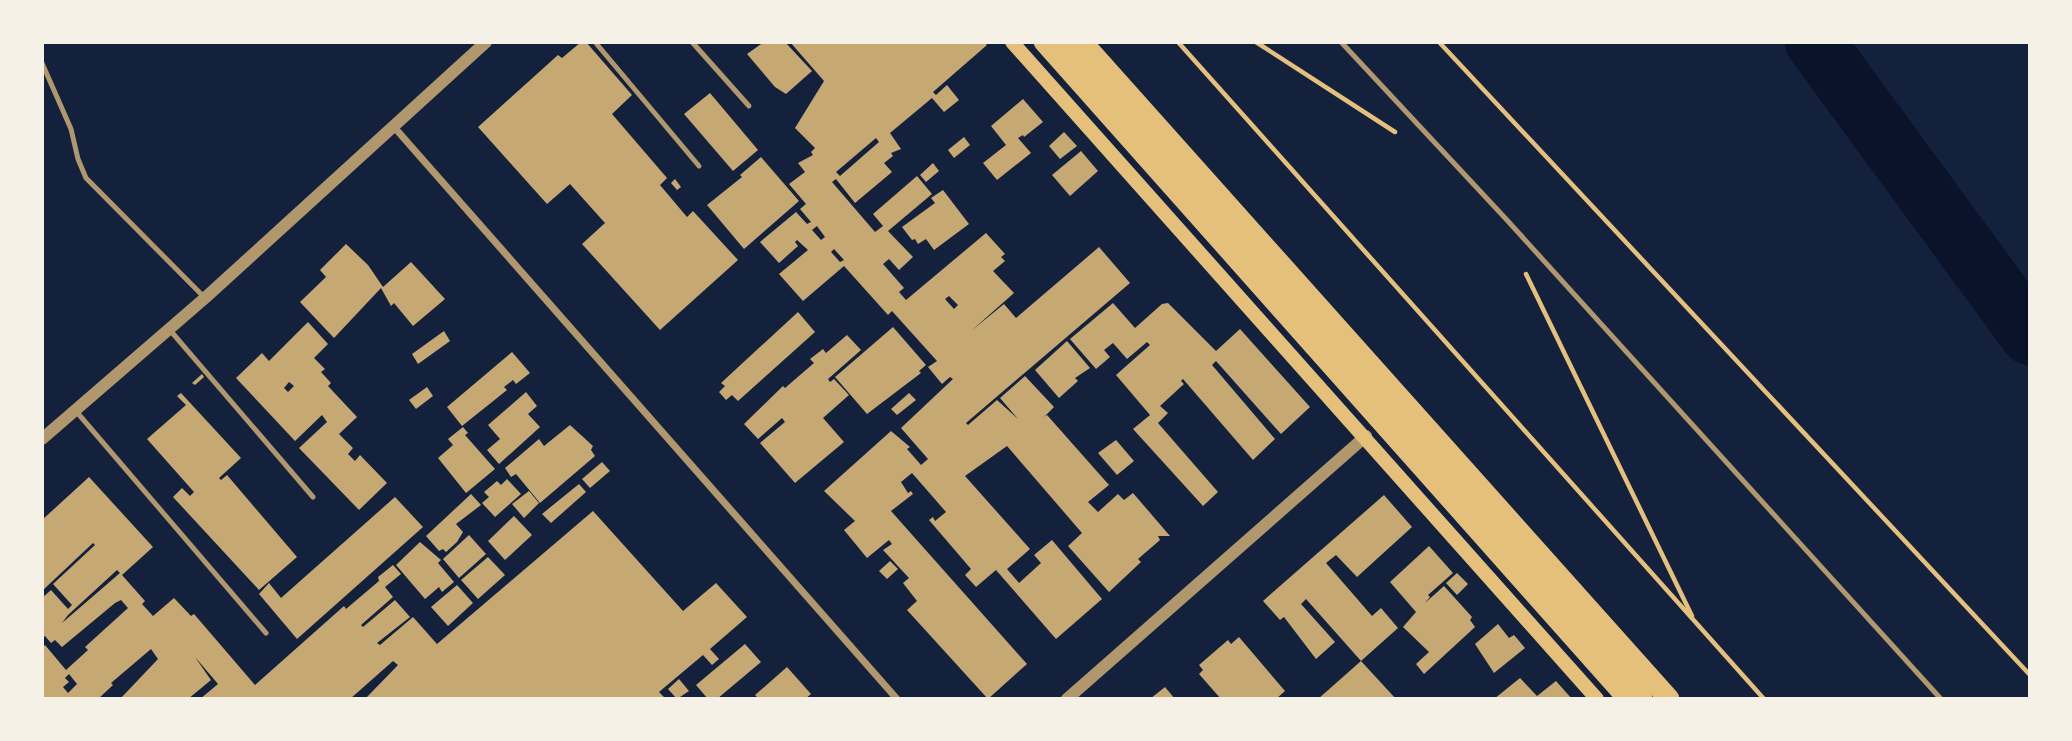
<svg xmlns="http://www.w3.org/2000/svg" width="2072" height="741" font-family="'Source Serif 4',serif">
<rect width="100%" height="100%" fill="#14213d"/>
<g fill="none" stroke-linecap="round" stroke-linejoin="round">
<!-- river -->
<polyline stroke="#0b132b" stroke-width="60" points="1815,42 2030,335"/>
</g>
<!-- building -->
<g fill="#c6a872" fill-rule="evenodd">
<polygon points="581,42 586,42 632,95 612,114 667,178 660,185 687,217 693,211 738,260 660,330 582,244 605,223 570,184 547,204 478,127 558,55 562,58"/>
<polygon points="785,42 812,71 786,94 775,87 747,54 764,42"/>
<path d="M790,42H984L987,45L933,92L936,95L947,85L959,100L944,112L932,98L890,133L901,149L891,153L893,156L884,163L892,172L855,203L836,179L832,182L875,232L883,226L873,214L917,176L932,194L888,231L913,257L899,270L889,259L883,264L904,288L899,292L906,300L986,233L1005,254L1001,257L1005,261L993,271L1014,293L971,331L1004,304L1016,318L1099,247L1130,283L966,423L968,425L997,400L1018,419L1000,398L1025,376L1054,407L1044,417L1047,415L1109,485L1088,502L1098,512L1118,494L1124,500L1133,493L1170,536H1158L1160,540L1138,559L1141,562L1109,592L1068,546L1082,533L1007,446L965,476L1030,549L1007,569L1019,583L1041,563L1034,555L1052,540L1102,599L1056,639L996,570L976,587L965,575L971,569L929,520L933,517L935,521L946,512L912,473L901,482L908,493L911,491L913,494L891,511L1027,664L988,699L907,610L917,601L903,583L909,578L883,550L892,544L889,540L867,558L844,530L855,521L824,491L891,431L910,447L907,449L921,465L928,459L901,428L953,379L950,377L942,384L928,367L937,361L892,311L888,315L844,266L803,301L779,274L808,250L797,240L795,242L798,246L779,263L760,242L796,212L807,224L811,222L800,209L806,204L789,184L805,172L798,163L813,155L811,152L815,148L795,128L824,81ZM876,138L879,142L840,176L836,172ZM817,226L825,237L821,240L812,230ZM834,249L844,260L840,262L831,252ZM949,296L958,305L954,309L945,299Z"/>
<polygon points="710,93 758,150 733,171 684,114"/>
<polygon points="1023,99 1043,122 1024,137 1023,135 1018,138 1031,153 997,180 983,163 1006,145 991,126"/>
<polygon points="1064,132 1077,146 1060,159 1049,146"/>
<polygon points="964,137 970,145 954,158 948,150"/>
<polygon points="1081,151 1098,171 1070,196 1052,175"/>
<polygon points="761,157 799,201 744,249 707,205 742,177 740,175"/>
<polygon points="933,163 939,171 926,182 920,175"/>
<polygon points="675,179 681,187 677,190 671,183"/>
<polygon points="943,190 969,224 934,250 926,239 918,244 915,239 912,240 902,227 935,203 931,198"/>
<polygon points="346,244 368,265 383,287 411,262 445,299 413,326 394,303 391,306 381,288 334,338 300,302 326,277 320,270"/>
<polygon points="1113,303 1135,328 1162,304 1168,303 1216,351 1240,329 1310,407 1281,434 1216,361 1212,365 1275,439 1253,460 1183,379 1181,381 1184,384 1160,406 1168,413 1158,423 1218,492 1203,506 1133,429 1150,415 1116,375 1150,345 1147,342 1127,359 1113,343 1104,350 1110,357 1096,369 1070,339"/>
<polygon points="798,312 815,332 738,401 732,395 726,400 719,392 725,386 721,383"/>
<path d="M308,322L328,344L314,358L325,369L321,372L331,383L328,386L357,417L339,434L353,448L348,454L355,461L360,455L387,483L359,510L299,448L327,422L322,415L295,441L236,378L262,353L269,361ZM289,382L294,386L288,392L284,388Z"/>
<polygon points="893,327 926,365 919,371 921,373 867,414 835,377"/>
<polygon points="444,331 450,341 418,364 412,354"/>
<polygon points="847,335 861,350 828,379 830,382 834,379 849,395 823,418 844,442 795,483 760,443 785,422 782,418 758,439 744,424 783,386 785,388 814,363 810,359 823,349 826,353"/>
<polygon points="1067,341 1090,368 1075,378 1078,381 1059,398 1035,370"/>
<polygon points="512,352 530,373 516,384 513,380 504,387 507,390 462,426 447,407"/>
<polygon points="202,374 204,377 195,385 192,383"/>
<polygon points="427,387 433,396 416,409 409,400"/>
<polygon points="526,392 537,406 528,414 540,427 499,464 487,450 500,439 488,425"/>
<polygon points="181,393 241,458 219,478 221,480 227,475 297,557 259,590 173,497 182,488 190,496 194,492 147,439 186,405 177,396"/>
<polygon points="909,393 916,400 897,415 891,409"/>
<polygon points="570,425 593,446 591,450 595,456 540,503 516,474 511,477 505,468 539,439 544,446"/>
<polygon points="463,427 468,433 465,435 495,469 466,493 438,458 453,445 448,439"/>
<polygon points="1116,440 1134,461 1117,475 1098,453"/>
<polygon points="602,462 610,471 590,488 582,479"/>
<path d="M89,477L153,547L122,575L145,601L142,604L153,616L174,598L191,616L194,614L255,685L344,606L346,609L379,581L378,577L393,565L401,574L385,587L393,597L361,625L363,627L395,600L410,617L377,643L380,645L413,617L437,644L593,511L683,611L716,583L747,617L710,649L719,659L712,665L703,655L659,692L666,699H365L398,665L393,661L350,699H200L218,684L195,657L211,680L188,699H120L158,659L151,649L111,683L113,685L98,699H42V648L45,645L66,670L88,650L85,647L128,608L121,600L115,603L62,647L55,640L51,643L45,636L42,638V598L51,590L68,609L72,605L53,584L95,545L93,543L42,591V520ZM117,570L120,573L62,623L68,615ZM69,674L77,684L68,693L63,687L69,682L65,678Z"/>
<polygon points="507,479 521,494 495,517 482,503 489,497 484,492 497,481 501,485"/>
<polygon points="579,484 586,492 551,523 542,514"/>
<polygon points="529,491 539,503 524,518 512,504"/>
<polygon points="471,494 481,505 456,524 463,532 457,542 446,552 443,549 439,551 426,536"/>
<polygon points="1384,495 1412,527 1357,577 1336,555 1326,563 1372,616 1381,608 1398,628 1361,661 1306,599 1301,604 1335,642 1316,659 1284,617 1280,620 1263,601"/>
<polygon points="395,497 423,527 297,639 259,594 269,583 281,598"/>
<polygon points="514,516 532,535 505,560 488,541"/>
<polygon points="469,535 486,554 459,578 443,559"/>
<polygon points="420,542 441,560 438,563 454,582 442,592 439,587 425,599 396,565"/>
<polygon points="1429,546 1453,573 1428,595 1430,597 1425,603 1444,586 1472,617 1470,620 1475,627 1424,674 1416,664 1429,652 1403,627 1416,612 1390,582"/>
<polygon points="488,557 505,575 478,599 461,580"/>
<polygon points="890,561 898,569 887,579 879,571"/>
<polygon points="1457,573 1468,584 1457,595 1446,583"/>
<polygon points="457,585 473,603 448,626 431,607"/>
<polygon points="1498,624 1509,638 1514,635 1525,648 1494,673 1475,644"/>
<polygon points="1239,637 1285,691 1276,699 1221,699 1199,674 1203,670 1199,665 1228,640 1231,644"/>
<polygon points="745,644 761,662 717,699 708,699 696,685"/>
<polygon points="1361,661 1396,699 1318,699"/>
<polygon points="787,667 811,694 805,699 759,699 755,695"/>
<polygon points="1520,678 1537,696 1556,681 1572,699 1494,699"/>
<polygon points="679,679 689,691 677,699 668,689"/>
<polygon points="1165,687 1175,699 1150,699"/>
</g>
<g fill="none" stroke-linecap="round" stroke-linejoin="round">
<!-- path -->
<g stroke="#e5c07b" stroke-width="4.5">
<polyline points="1178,42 1764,699"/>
<polyline points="1256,42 1395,132"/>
<polyline points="1439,42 2030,675"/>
<polyline points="1526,274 1692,616"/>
</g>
<!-- service -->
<g stroke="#b1986c" stroke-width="5">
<polyline points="595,42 699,166"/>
<polyline points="692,42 749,106"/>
<polyline points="1341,42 1506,219 1941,699"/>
<polyline points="42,63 71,129 78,159 86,178 204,297"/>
<polyline points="169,329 313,497"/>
<polyline points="75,410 266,633"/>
</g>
<!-- minor -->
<polyline stroke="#b1986c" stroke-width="7" points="394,127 897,699"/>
<!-- tertiary -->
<g stroke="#b1986c" stroke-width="12">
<polyline points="42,439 205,298 486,42"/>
<polyline points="1067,699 1366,436"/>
</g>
<!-- secondary -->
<polyline stroke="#e5c07b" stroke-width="14" points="1012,42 1597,699"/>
<!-- trunk -->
<polyline stroke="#e5c07b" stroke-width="19" points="1043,42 1627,699"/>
<!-- motorway -->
<g stroke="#e5c07b" stroke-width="21">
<polyline points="1061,42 1642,699"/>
<polyline points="1082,42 1669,699"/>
</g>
</g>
<!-- border -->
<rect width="2072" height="741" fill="none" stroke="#f6f1e7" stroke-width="88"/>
</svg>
